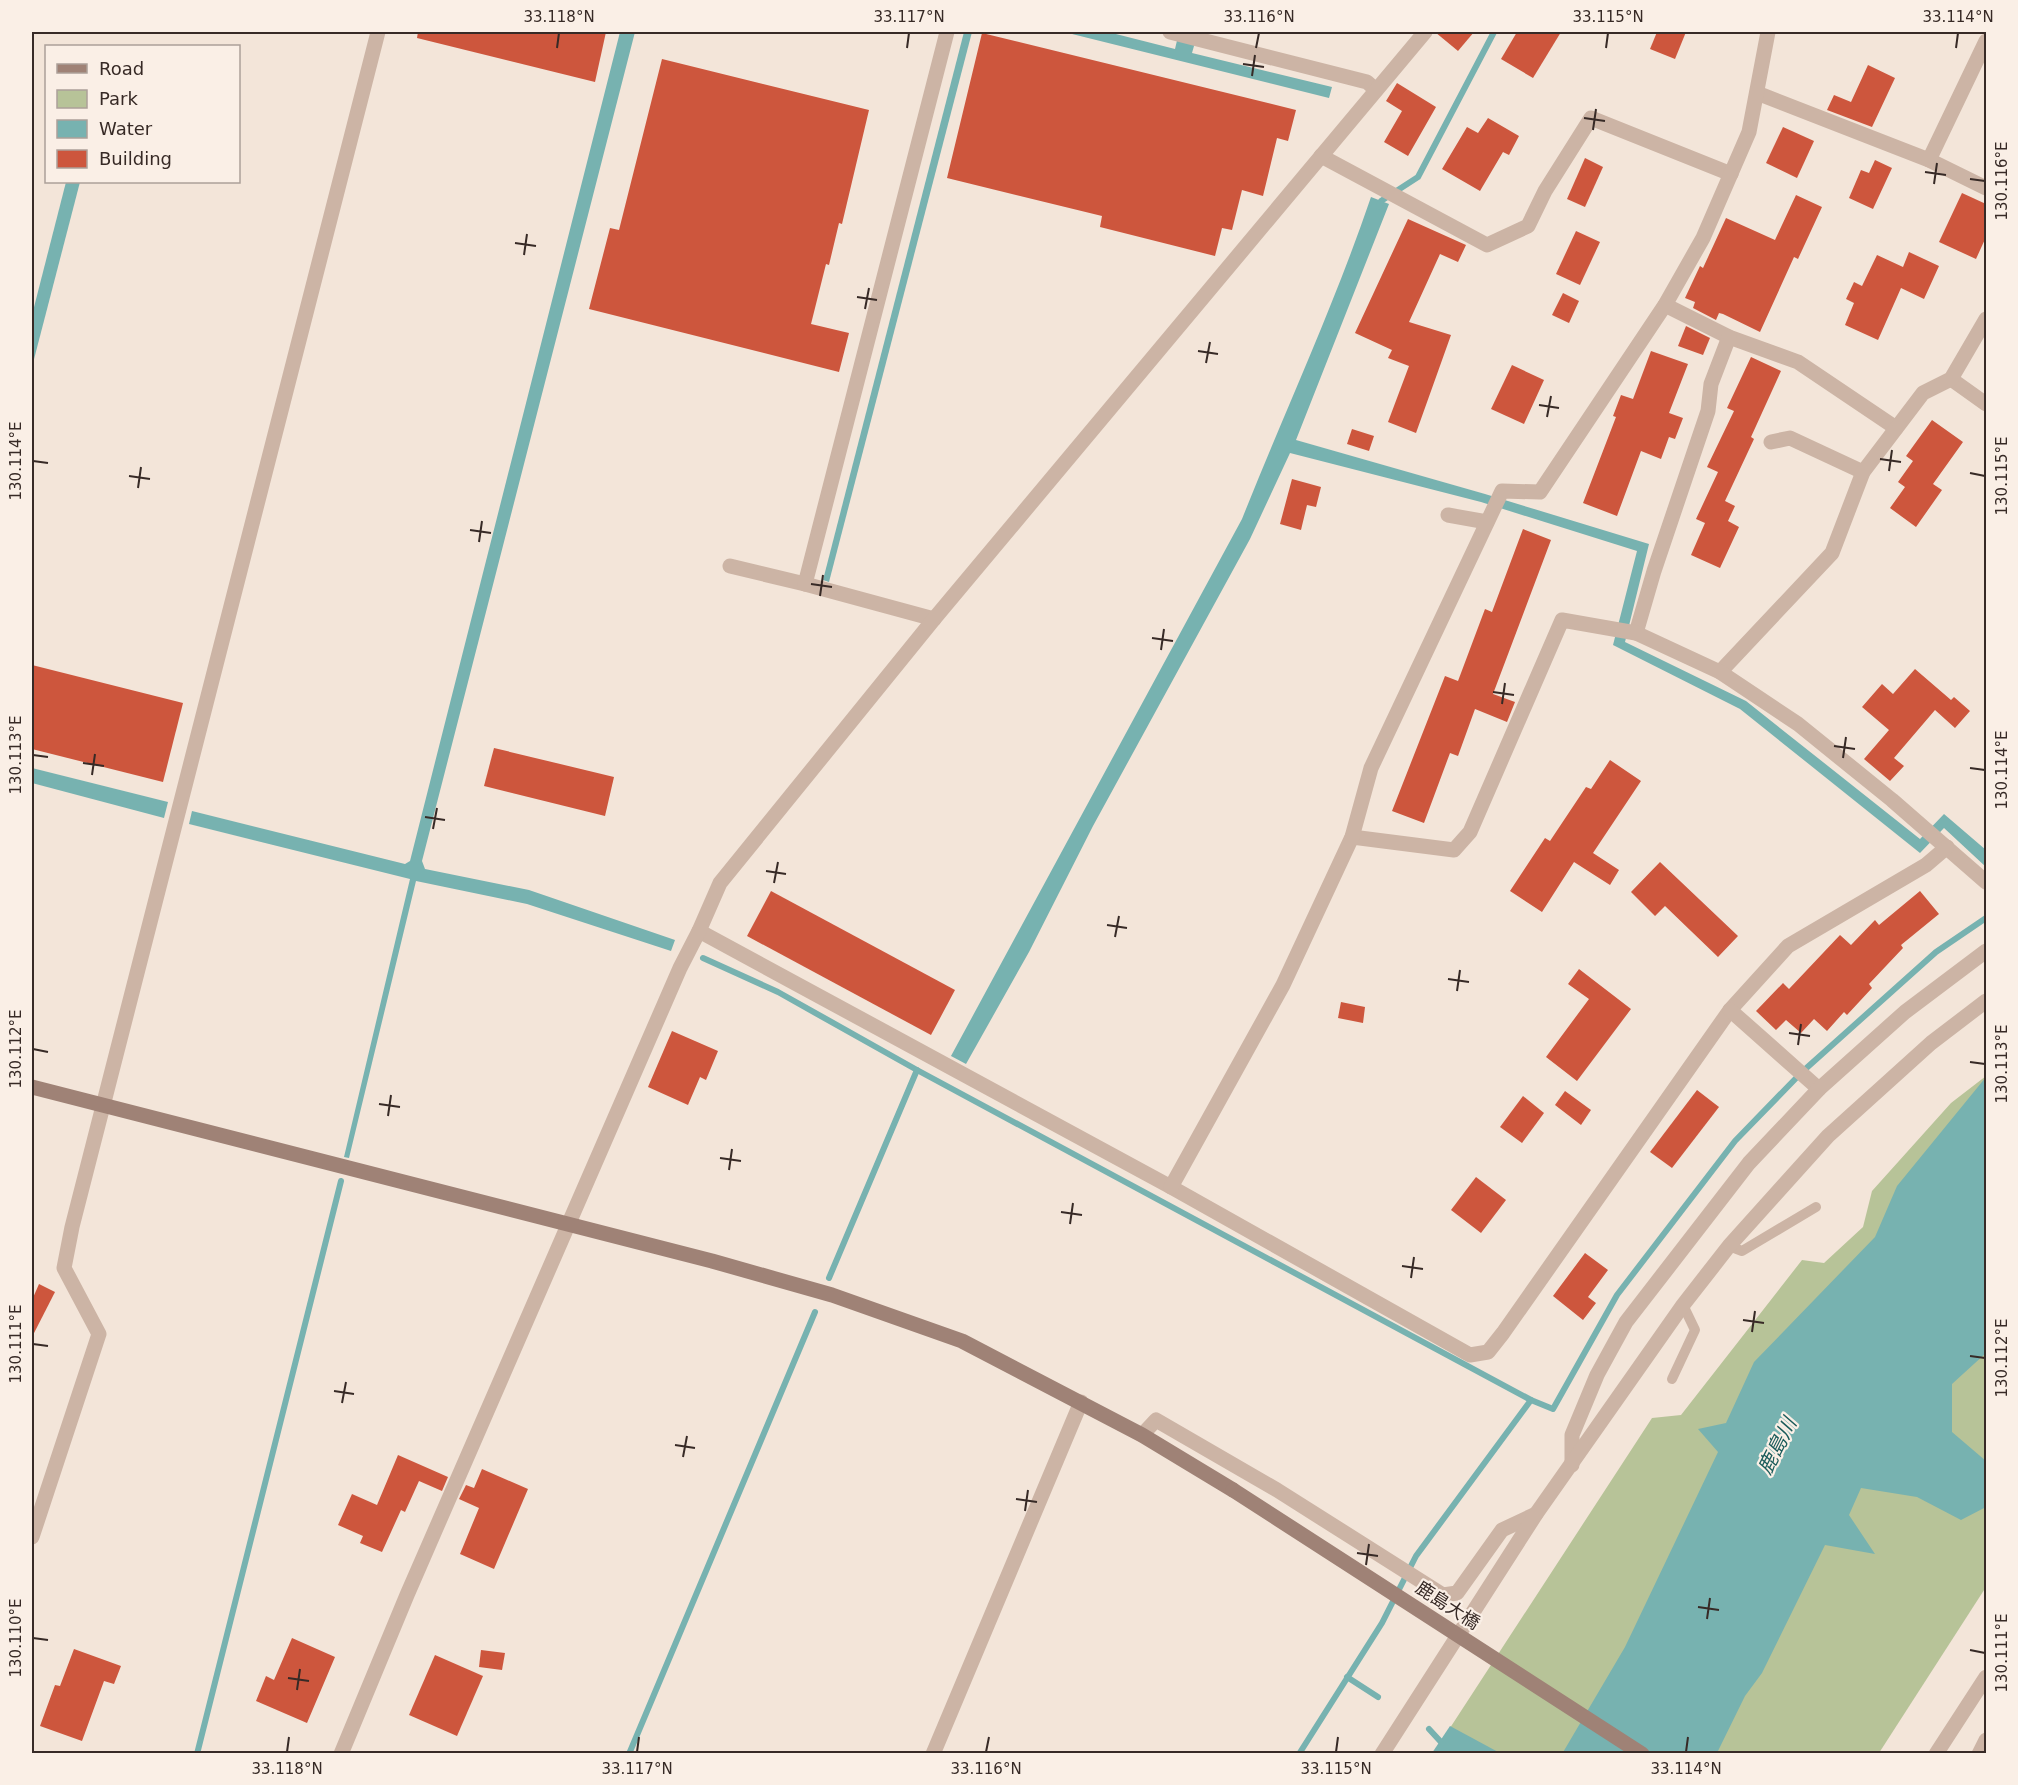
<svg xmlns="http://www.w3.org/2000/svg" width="2018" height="1785" font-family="'DejaVu Sans','Noto Sans JP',sans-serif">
<rect width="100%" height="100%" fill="#f3e5d9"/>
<!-- green -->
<g fill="#b7c398">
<polygon points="1986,1076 1986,1096 1593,1753 1433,1754 1652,1418 1681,1415 1802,1260 1824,1263 1863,1227 1872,1191 1951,1103"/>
<polygon points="1986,1211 1986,1587 1879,1753 1664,1754"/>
</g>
<!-- water -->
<g fill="#77b2b0">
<polygon points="620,32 635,32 422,861 425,869 529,890 675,940 671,951 527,904 416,881 349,1158 344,1157 410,879 189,824 192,811 405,864 410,861"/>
<polygon points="964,32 972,32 829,582 823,580"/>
<polygon points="1064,32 1108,32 1175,49 1179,32 1198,32 1192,53 1332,87 1329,98"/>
<polygon points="66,182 80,182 32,367 32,315"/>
<path d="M1371,197L1389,204L1296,440L1485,494L1649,544L1625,642L1746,701L1920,839L1944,814L1986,850V867L1944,828L1920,853L1740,709L1613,645L1637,551L1481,502L1290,453L1250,539L1093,826L1029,952L966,1064L951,1056L1242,519C1285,411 1334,306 1371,197Z"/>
<polygon points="32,768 168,802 164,818 32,783"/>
<polygon points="1986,1077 1986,1353 1952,1384 1952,1432 1986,1461 1986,1507 1961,1520 1917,1497 1861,1488 1849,1515 1875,1554 1825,1545 1762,1673 1745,1696 1717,1753 1562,1754 1625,1647 1718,1452 1698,1429 1726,1423 1754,1362 1875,1237 1897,1186"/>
<polygon points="1450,1726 1500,1753 1432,1753"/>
</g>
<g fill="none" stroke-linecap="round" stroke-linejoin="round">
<!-- stream -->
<g stroke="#77b2b0" stroke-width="6">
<polyline points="1379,207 1381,201 1418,177 1494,32"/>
<polyline points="703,958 778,992 917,1070 1531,1400"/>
<polyline points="829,1278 917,1070"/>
<polyline points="1347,1677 1378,1697"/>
<polyline points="1429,1729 1452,1754"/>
<polyline points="197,1754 341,1181"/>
<polyline points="629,1754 815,1312"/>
<polyline points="1299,1754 1382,1623 1416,1556 1531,1400 1553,1409 1617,1295 1735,1141 1802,1072 1936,952 1986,918"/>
</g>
</g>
<!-- building -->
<g fill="#cd563d">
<polygon points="418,32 606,32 595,82 417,38"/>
<polygon points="1435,32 1474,32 1458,51"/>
<polygon points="1517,32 1561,32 1533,78 1501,59"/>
<polygon points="1657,32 1686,32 1675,59 1650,49"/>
<polygon points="982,33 1296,110 1288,141 1277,138 1263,196 1242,190 1232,230 1222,228 1215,256 1100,227 1102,216 947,178"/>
<polygon points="662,59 869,110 842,224 839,223 829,265 826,264 811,324 849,333 839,372 589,309 610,228 619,230"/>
<polygon points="1868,65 1895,78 1872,127 1827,110 1834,95 1851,102"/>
<polygon points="1397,83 1436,107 1408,156 1384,142 1402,111 1386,101"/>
<polygon points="1488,118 1519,136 1509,155 1503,152 1480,191 1442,169 1467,127 1478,133"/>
<polygon points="1783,127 1814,141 1797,178 1766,163"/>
<polygon points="1585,158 1603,167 1585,207 1567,199"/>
<polygon points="1875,160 1892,168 1873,209 1849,198 1861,170 1869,173"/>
<polygon points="1962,193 1986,204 1986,237 1976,259 1939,242"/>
<polygon points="1796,195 1822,207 1798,259 1794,257 1760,332 1723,314 1719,313 1716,320 1693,308 1695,302 1685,298 1700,266 1703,268 1726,218 1775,240"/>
<polygon points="1408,219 1466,245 1458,262 1440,254 1409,322 1451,335 1416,433 1388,422 1409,366 1388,358 1392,350 1355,333"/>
<polygon points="1576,231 1600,242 1580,285 1556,274"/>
<polygon points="1909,252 1939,266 1924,299 1901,288 1878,340 1845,325 1854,303 1846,299 1854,282 1862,286 1877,255 1903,267"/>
<polygon points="1563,293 1579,301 1569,323 1552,315"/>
<polygon points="1686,326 1710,338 1703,355 1678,346"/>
<polygon points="1651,351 1688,364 1669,413 1683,418 1675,439 1669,437 1661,459 1641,451 1617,516 1583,503 1616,417 1613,416 1621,395 1633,399"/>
<polygon points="1751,357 1781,371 1751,437 1754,439 1725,501 1735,506 1728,521 1739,527 1720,568 1691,555 1705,523 1696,519 1718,472 1707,467 1734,411 1727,408"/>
<polygon points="1512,365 1544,380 1524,424 1491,409"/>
<polygon points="1932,420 1963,442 1933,484 1942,490 1916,527 1890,508 1905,487 1898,482 1913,461 1906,456"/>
<polygon points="1352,429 1374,436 1369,451 1347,444"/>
<polygon points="1292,479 1321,487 1316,507 1307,505 1301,530 1280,524"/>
<polygon points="1523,529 1551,540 1493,694 1515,702 1507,722 1475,709 1458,756 1450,753 1424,823 1392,811 1445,676 1458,681 1485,609 1492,612"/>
<polygon points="32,665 183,703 163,782 32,749"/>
<polygon points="1915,669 1951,700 1954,697 1970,711 1955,728 1935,710 1894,758 1904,766 1890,781 1864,759 1889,730 1862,707 1882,684 1893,694"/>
<polygon points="494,748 614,777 605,816 484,786"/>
<polygon points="1610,760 1641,781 1593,853 1619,870 1610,885 1574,862 1542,912 1510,891 1545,838 1550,841 1586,787 1591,789"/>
<polygon points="1660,862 1738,936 1718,957 1665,906 1655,916 1631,892"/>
<polygon points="771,891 955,990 931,1035 747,936"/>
<polygon points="1920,891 1939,914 1901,945 1903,948 1869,984 1872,988 1847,1015 1844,1012 1827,1031 1814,1019 1801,1033 1786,1020 1776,1030 1756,1011 1783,983 1789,989 1840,935 1851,945 1875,920 1879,925"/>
<polygon points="1579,969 1631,1009 1577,1081 1546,1057 1589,999 1568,984"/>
<polygon points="1341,1002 1365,1007 1363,1023 1338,1018"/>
<polygon points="672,1031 718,1051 706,1080 700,1077 688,1105 648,1087"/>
<polygon points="1697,1090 1719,1107 1672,1168 1650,1152"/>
<polygon points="1565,1091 1591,1110 1581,1125 1555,1105"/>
<polygon points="1523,1096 1544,1113 1522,1143 1500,1127"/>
<polygon points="1476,1177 1506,1200 1481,1233 1451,1210"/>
<polygon points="1585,1253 1608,1270 1588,1297 1596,1303 1583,1320 1553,1296"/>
<polygon points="39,1284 55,1292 32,1337 32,1300"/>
<polygon points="398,1455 448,1477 442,1491 419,1481 405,1512 401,1510 382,1552 360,1543 363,1536 338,1525 352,1494 377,1505"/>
<polygon points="482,1469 528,1489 494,1569 460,1554 479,1508 459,1499 466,1485 474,1488"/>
<polygon points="292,1638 335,1657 307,1723 256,1701 266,1676 274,1680"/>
<polygon points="74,1649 121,1666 114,1684 104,1681 82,1741 40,1726 55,1685 60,1686"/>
<polygon points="481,1650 505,1653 502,1670 479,1667"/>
<polygon points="435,1655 483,1676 457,1736 409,1715"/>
</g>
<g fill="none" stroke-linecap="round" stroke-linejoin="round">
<!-- lane -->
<g stroke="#ccb4a5" stroke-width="10">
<polyline points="1729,1246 1742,1251 1816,1207"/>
<polyline points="1672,1379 1695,1330 1683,1305"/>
</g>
<!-- street -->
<g stroke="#ccb4a5" stroke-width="15">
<polyline points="1170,32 1367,82 1376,90"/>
<polyline points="1757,93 1929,160 1986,188"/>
<polyline points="1321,156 1487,245 1528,226 1545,191 1591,118 1731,174"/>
<polyline points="1929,160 1986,41"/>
<polyline points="1665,305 1729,337 1798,362 1896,428"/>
<polyline points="1951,379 1986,404"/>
<polyline points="1771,442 1790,438 1863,472"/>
<polyline points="1448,515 1487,522"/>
<polyline points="730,566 805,584"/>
<polyline points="934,619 805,584 947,32"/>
<polyline points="1636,633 1654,571 1708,411 1711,384 1729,337"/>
<polyline points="1720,672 1832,553 1863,472 1923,393 1951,379 1986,319"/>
<polyline points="1352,837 1454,850 1470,832 1562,620 1636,633 1720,672 1798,724 1892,800 1986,882"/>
<polyline points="699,931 1171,1187 1470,1355 1488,1352 1503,1333 1730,1010 1788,946 1926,865 1947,847"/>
<polyline points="1730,1010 1819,1089"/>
<polyline points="1171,1187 1283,985 1352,837 1371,768 1502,491 1540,492 1665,305 1703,238 1749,132 1768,32"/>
<polyline points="1142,1435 1156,1420 1277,1490 1443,1595 1457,1593 1502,1530 1536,1514"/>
<polyline points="1572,1465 1572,1435 1597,1375 1626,1322 1749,1163 1819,1089 1905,1012 1986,951"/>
<polyline points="32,1537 99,1334 64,1268 72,1227 378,32"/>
<polyline points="341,1754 407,1595 680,968 699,931 720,883 934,619 1425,32"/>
<polyline points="933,1754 1081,1402"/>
<polyline points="1382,1754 1536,1514 1683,1305 1729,1246 1828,1136 1931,1043 1986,1001"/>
<polyline points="1936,1754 1986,1677"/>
<polyline points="1979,1754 1986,1740"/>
</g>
<!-- secondary -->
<polyline stroke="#9f8276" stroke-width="15" points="32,1087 712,1261 832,1295 962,1341 1142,1435 1233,1490"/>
<!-- secondary-bridge -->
<polyline stroke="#9f8276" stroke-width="15" points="1233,1490 1642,1754"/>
</g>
<!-- ticks -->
<path fill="none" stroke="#372a26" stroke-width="2" d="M557,48L559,33M907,48L909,33M1256,48L1259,33M1606,48L1608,33M1956,48L1958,33M1243,64L1264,67M1252,76L1255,55M1584,118L1605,121M1593,130L1596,109M1925,172L1946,175M1970,179L1985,181M1934,184L1937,163M515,243L536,246M524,255L527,234M857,297L877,300M865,309L869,288M1198,351L1218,354M1206,363L1210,342M1539,405L1559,408M1547,417L1551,396M1880,459L1901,462M33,461L48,463M1889,471L1892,450M1970,473L1985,476M129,476L150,479M138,488L141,467M470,530L491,533M479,542L482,521M811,584L832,587M820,596L823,575M1152,638L1173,641M1161,650L1164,629M1493,692L1514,695M1502,704L1505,683M1834,746L1855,749M33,755L48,757M1843,758L1846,737M83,763L104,766M1970,768L1985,770M92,775L95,754M425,817L445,820M433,829L437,808M766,871L786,874M774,883L778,862M1107,925L1127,928M1115,937L1119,916M1448,979L1469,982M1457,991L1460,970M1789,1033L1810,1036M1798,1045L1801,1024M33,1049L48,1052M1970,1062L1985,1064M379,1104L400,1107M388,1116L391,1095M720,1158L741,1161M729,1170L732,1149M1061,1212L1082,1215M1070,1224L1073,1203M1402,1266L1423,1269M1411,1278L1414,1257M1743,1320L1764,1323M1752,1332L1755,1311M33,1344L48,1346M1970,1356L1985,1358M334,1391L354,1394M342,1403L346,1382M675,1445L695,1448M683,1457L687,1436M1016,1499L1037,1502M1025,1511L1028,1490M1357,1553L1378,1556M1366,1565L1369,1544M1698,1607L1719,1610M1707,1619L1710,1598M33,1638L48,1640M1970,1650L1985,1653M288,1678L309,1681M297,1690L300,1669M287,1752L289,1737M637,1752L639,1737M986,1752L989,1737M1336,1752L1338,1737M1686,1752L1688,1737"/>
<g text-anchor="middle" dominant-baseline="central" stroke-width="4.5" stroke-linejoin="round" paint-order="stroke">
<!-- street labels -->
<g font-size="18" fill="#372a26" stroke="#faefe6">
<text transform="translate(1448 1605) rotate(33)">鹿島大橋</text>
</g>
<!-- water labels -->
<g font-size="20" font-style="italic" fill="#1a5b5a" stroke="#faefe6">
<text transform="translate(1777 1446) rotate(-63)">鹿島川</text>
</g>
</g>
<!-- border -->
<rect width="2018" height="1785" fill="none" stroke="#faefe6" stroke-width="66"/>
<!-- legend -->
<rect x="45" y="45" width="195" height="138" fill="#faefe6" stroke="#aca099" stroke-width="1.5"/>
<rect x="57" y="64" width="30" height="9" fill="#9f8276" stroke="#aca099" stroke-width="1.5"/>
<text x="99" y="75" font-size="18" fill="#372a26">Road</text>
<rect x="57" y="90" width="30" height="18" fill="#b7c398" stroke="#aca099" stroke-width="1.5"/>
<text x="99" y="105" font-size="18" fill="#372a26">Park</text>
<rect x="57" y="120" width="30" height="18" fill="#77b2b0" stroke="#aca099" stroke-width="1.5"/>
<text x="99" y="135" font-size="18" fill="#372a26">Water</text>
<rect x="57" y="150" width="30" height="18" fill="#cd563d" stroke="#aca099" stroke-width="1.5"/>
<text x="99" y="165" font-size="18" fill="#372a26">Building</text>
<rect x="33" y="33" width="1952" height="1719" fill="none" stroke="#372a26" stroke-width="2"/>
<g font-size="15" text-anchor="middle" fill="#372a26">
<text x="559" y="22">33.118°N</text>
<text x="909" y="22">33.117°N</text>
<text x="1259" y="22">33.116°N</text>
<text x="1608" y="22">33.115°N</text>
<text x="1958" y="22">33.114°N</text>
<text transform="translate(2002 181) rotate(-90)" y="5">130.116°E</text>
<text transform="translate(16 461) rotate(-90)" y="5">130.114°E</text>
<text transform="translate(2002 476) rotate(-90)" y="5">130.115°E</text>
<text transform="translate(16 755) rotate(-90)" y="5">130.113°E</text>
<text transform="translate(2002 770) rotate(-90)" y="5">130.114°E</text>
<text transform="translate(16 1049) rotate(-90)" y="5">130.112°E</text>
<text transform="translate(2002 1064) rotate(-90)" y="5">130.113°E</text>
<text transform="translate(16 1344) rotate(-90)" y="5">130.111°E</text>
<text transform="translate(2002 1358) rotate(-90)" y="5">130.112°E</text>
<text transform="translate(16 1638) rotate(-90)" y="5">130.110°E</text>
<text transform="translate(2002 1653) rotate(-90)" y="5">130.111°E</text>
<text x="287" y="1774">33.118°N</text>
<text x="637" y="1774">33.117°N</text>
<text x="986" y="1774">33.116°N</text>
<text x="1336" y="1774">33.115°N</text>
<text x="1686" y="1774">33.114°N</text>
</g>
</svg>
